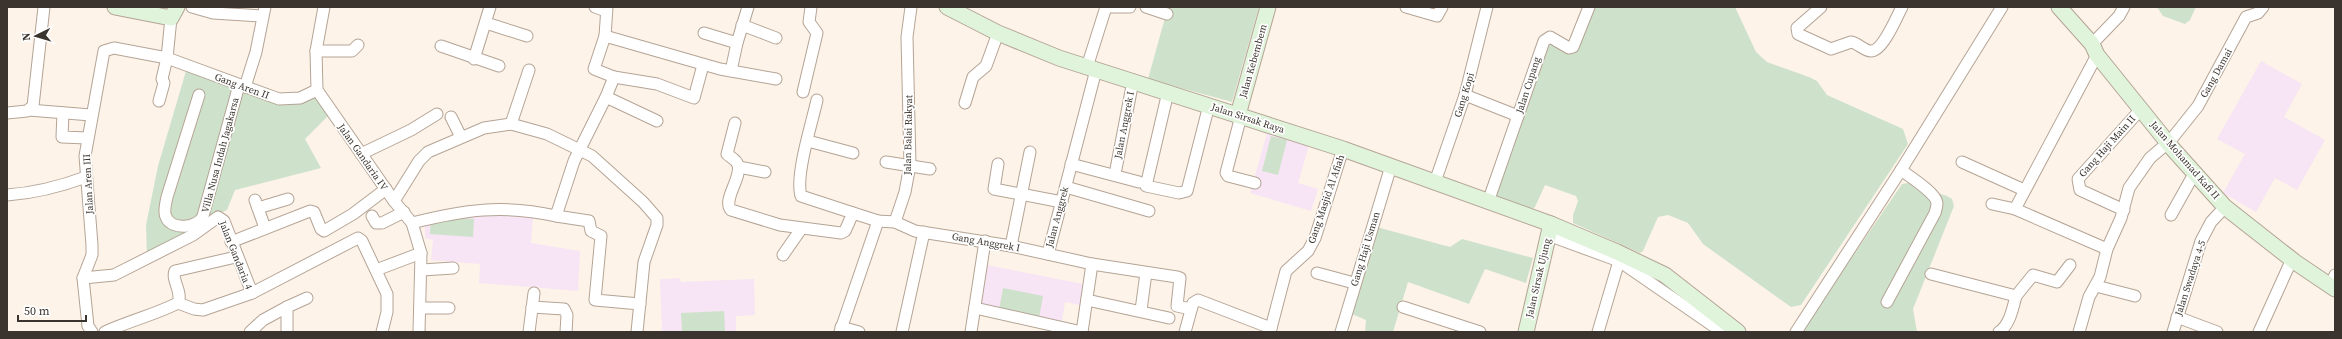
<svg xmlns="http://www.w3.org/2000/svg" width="2342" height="339" font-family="'Source Serif 4',serif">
<rect width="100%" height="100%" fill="#fdf3e9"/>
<!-- education -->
<g fill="#f7e4f4">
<polygon points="2261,61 2302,84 2284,117 2325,140 2297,190 2275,178 2256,212 2223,193 2245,154 2217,139"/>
<polygon points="1268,130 1310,142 1298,183 1318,189 1311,211 1250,193"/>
<polygon points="501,215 533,218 531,243 580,251 578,291 479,283 480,264 431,260 433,240 425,238 425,216"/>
<polygon points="982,264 1088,285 1084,306 1065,302 1061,326 974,308"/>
<polygon points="680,278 681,282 754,279 755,315 736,316 736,332 662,332 660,279"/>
</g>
<!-- green -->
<g fill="#cee2cb">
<polygon points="1168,7 1259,7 1232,102 1148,79"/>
<polygon points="1590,7 1735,7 1756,52 1767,62 1809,77 1817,81 1827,95 1903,129 1908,144 1801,305 1791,307 1703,244 1688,223 1668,215 1658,217 1643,251 1640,253 1573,223 1573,215 1578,201 1576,196 1545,185 1535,207 1532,209 1494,195 1549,42 1568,50"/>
<polygon points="2157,7 2196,7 2190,20 2185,24 2163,16"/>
<polygon points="186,71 283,102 317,93 333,111 305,139 321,168 235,190 227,210 210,218 147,260 146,225 158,166"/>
<polygon points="1271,136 1287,140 1278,175 1262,171"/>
<polygon points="1908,183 1947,196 1952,199 1954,206 1913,309 1917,332 1801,332 1902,184"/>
<polygon points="431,216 474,219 473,237 430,234"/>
<polygon points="1373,226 1450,247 1462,239 1533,258 1526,283 1485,269 1469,304 1408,282 1393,332 1365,332 1366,320 1347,312"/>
<polygon points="1003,288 1043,296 1039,318 999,310"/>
<polygon points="724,311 725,332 682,332 681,313"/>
</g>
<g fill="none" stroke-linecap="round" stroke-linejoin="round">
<!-- street casing -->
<g stroke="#b5a495" stroke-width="13">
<g id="street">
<polyline points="192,7 213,13 262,16"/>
<polyline points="324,7 316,51 317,90 394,201 412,223 421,253 419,332"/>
<polyline points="595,7 606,11"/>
<polyline points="607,7 605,36 720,69 776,79"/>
<polyline points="1111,7 1130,7"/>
<polyline points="1146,7 1167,14"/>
<polyline points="1406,7 1437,16 1442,7"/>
<path d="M1821,7L1797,28L1798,34L1831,49L1851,42C1858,43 1864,51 1871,51C1883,51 1897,16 1902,7"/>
<polyline points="486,23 527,36"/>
<polyline points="742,25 776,38"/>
<polyline points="704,33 737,43 748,7"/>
<polyline points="605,36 594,69 614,77 606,97"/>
<polyline points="2092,44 2119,16 2124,7"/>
<polyline points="441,46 499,66"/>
<polyline points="316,51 352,51 358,45"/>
<polyline points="474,59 490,7"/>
<polyline points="1087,67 1106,7"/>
<polyline points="731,71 737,43"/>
<polyline points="614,77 657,84 694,98 703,65"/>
<polyline points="245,87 256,52 265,7"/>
<polyline points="803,92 817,33 809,22 811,7"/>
<polyline points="1168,92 1146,186 1179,193 1187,191 1209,105"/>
<path d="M199,95L167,197C166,203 163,211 166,217C172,231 198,228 203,216L239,85"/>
<polyline points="1465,95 1518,116"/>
<path d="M817,100C812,123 795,175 801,196L853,213"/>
<polyline points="159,101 164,83 162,79 167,58 171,18"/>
<polyline points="965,103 973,77 986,66 998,33"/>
<polyline points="29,110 91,115"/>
<polyline points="7,113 27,111 33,106 44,7"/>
<polyline points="63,113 62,137 87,138"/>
<polyline points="1241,116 1226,173 1228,176 1255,183"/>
<polyline points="451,117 461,137"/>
<path d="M735,123L727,154C731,158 736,159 738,165C742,178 722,200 731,210L780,225L841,233L845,231L853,213L878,221L895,222L905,192L910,165L907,37L911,7"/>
<polyline points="511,124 529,70"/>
<polyline points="808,141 853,153"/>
<polyline points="361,154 411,130 437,114"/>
<polyline points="886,162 930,169"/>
<polyline points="1962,162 2024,190"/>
<polyline points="998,164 994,189 1062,202"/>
<polyline points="1071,164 1139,182"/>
<polyline points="739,167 765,172"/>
<polyline points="1116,169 1133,81"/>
<polyline points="1435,182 1465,95 1487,7"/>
<polyline points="1066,187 1149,211"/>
<path d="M7,195C35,193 59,187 86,177"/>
<polyline points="255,200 265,228"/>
<polyline points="394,201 419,161 428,152 484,128 511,124 547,134 592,156 643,202 657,218 657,225 644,262 637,332"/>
<polyline points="1488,202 1544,41 1550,37 1569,48 1573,47 1589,7"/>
<polyline points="1992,204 2015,209 2107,249"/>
<polyline points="258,208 288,199"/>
<polyline points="2015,209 2097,55"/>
<polyline points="2124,210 2080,190 2078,179 2141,109"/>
<polyline points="2171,215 2194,174"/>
<polyline points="372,216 376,223 382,223 404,212"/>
<polyline points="556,216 589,221 591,231 601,236 595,300 640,304"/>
<polyline points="895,222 915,231 1011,246 1092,264 1082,332"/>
<path d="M412,223C464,210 502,204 556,216L574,161L606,97L657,121"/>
<polyline points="1548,235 1619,261 1722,332"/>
<polyline points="231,242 310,211 314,212 321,229 324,231 353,214 386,189"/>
<polyline points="1011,246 1030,152"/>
<polyline points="1048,254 1096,70"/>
<polyline points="783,255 801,229"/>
<polyline points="1092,264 1177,277 1180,278 1177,306 1191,309"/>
<polyline points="376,270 421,253"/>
<polyline points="422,270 453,268"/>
<polyline points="1317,273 1354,283"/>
<path d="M1931,274L2016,296C2013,307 2010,325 1999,332"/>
<polyline points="83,278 114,275 193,235 218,217 224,221 252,293 358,238 362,241 387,294 387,312 382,332"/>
<polyline points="2096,286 2135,296"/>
<polyline points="2330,286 2335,275"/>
<polyline points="2016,296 2033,275 2057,282 2070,265"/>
<polyline points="1087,300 1169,318"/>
<path d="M1887,302L1935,213C1936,210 1937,206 1937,203C1936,193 1909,176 1901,170"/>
<path d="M178,303C183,292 171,280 175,271L236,257"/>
<polyline points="532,307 564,309 567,315 566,332"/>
<polyline points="1403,307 1480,332"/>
<polyline points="420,308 449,308"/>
<polyline points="975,308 1082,332"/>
<polyline points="1141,310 1146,273"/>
<polyline points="2177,317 2217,332"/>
<polyline points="841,327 859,332"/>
<polyline points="92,332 88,326 83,278 92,255 92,245 85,156 104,51 114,48 167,58 279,99 300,98 317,90"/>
<path d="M105,332C129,321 154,315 178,303L194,309L203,310L252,293"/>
<polyline points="250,332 263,320 287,307"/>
<polyline points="287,332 287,307 307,298"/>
<polyline points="529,332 534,293"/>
<polyline points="840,332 878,221"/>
<polyline points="902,332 924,232"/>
<polyline points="971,332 985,241"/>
<polyline points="1185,332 1193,303 1198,300 1271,328"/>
<polyline points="1270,332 1286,271 1308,251 1315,238 1343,149"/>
<polyline points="1341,332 1391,166"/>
<polyline points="1598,332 1619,261"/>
<polyline points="1796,332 1901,170 2002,7"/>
<polyline points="2079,332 2089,297 2100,277 2107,249 2121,218 2129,188 2150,158 2170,141 2198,106 2246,17 2258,13 2263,7"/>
<polyline points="2173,332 2201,241 2211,222 2225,207"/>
<polyline points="2259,332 2292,259"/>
</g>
</g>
<!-- secondary casing -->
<g stroke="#b5a495" stroke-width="17">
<g id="secondary">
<polyline points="115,7 171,18 177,7"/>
<polyline points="947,7 998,33 1059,58 1343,149 1551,224 1617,252 1665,275 1738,332"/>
<polyline points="2059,7 2092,44 2097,55 2172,148 2225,207 2295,262 2335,289"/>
<polyline points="1238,115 1268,7"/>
<polyline points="1526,332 1551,224"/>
</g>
</g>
<!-- street -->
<use href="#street" stroke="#fff" stroke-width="11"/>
<!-- secondary -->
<use href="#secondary" stroke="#e0f4dc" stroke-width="15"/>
</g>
<g text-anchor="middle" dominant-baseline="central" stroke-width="3.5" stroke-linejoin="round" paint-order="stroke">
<!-- street labels -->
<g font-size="10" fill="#3b342e" stroke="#fff">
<text transform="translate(1253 61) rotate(-74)">Jalan Kebembem</text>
<text transform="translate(2216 73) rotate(-61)">Gang Damai</text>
<text transform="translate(1528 85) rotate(-72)">Jalan Cupang</text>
<text transform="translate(242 86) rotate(20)">Gang Aren II</text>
<text transform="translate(1464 95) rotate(-73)">Gang Kopi</text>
<text transform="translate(1248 118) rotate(18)">Jalan Sirsak Raya</text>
<text transform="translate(1124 125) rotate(-79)">Jalan Anggrek I</text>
<text transform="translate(908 135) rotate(-89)">Jalan Balai Rakyat</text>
<text transform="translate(2107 146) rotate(-48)">Gang Haji Main II</text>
<text transform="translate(220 155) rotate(-75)">Villa Nusa Indah Jagakarsa</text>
<text transform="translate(363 157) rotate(55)">Jalan Gandaria IV</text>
<text transform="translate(2185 160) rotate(49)">Jalan Mohamad Kafi II</text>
<text transform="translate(88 184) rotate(-93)">Jalan Aren III</text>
<text transform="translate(1326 199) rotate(-71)">Gang Masjid Al Afiah</text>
<text transform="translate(1057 217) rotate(-75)">Jalan Anggrek</text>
<text transform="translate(986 242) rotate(10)">Gang Anggrek I</text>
<text transform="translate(1365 249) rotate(-73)">Gang Haji Usman</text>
<text transform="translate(236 255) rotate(68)">Jalan Gandaria 4</text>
<text transform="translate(1538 278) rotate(-77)">Jalan Sirsak Ujung</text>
<text transform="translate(2190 278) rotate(-72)">Jalan Swadaya 4-5</text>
</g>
</g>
<!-- border -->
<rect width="2342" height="339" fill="none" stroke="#3b342e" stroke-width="16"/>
<!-- north arrow -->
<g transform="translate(36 36) rotate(265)" stroke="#ffffff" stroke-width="3" paint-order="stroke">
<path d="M0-3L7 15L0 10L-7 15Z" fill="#3b342e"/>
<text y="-6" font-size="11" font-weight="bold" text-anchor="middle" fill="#3b342e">N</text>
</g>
<!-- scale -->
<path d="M18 315v6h68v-6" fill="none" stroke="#3b342e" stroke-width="2"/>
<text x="24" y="315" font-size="12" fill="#3b342e" stroke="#ffffff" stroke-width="3" paint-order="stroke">50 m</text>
</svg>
